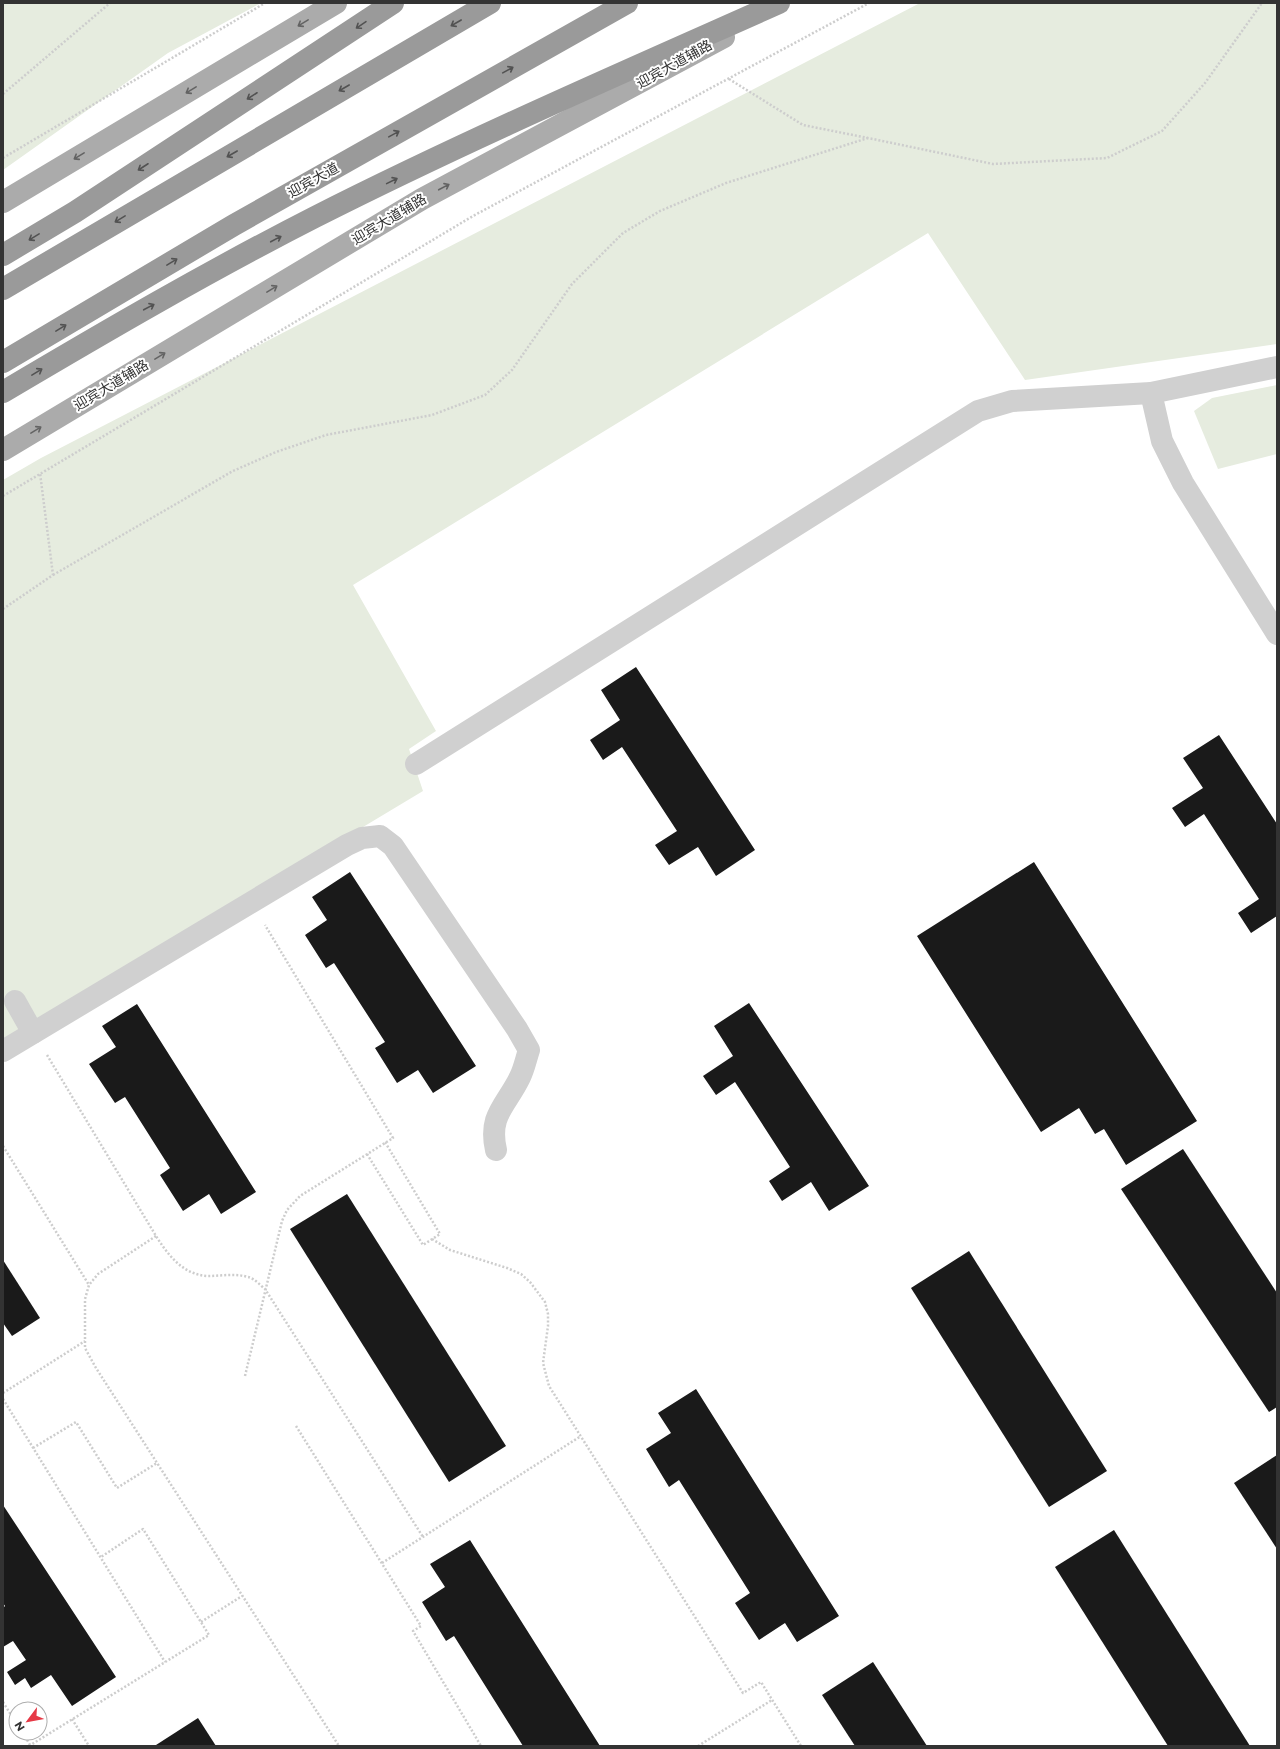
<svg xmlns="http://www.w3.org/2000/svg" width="1280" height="1749" font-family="Montserrat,'Noto Sans SC',sans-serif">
<rect width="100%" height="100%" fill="#fff"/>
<!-- green -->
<g fill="#e6ecdf">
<polygon points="3,3 261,3 168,53 3,170"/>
<polygon points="920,3 1277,3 1277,344 1025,380 928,233 353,585 436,731 409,749 423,791 3,1043 3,480 41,458"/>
<polygon points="1277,385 1277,454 1218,469 1194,411 1212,398"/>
</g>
<!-- building -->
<g fill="#1a1a1a">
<polygon points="636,667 755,850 716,876 698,847 669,865 655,845 677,831 622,747 603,760 590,740 620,720 601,690"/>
<polygon points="1219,735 1277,824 1277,916 1251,933 1238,913 1259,899 1204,814 1185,827 1172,808 1203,788 1183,758"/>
<polygon points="1034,862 1197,1121 1126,1165 1104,1129 1095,1134 1079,1108 1041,1132 917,936"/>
<polygon points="350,872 476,1066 433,1093 418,1070 397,1083 375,1048 385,1042 334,963 326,968 305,935 327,920 312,897"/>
<polygon points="749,1003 869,1186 829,1211 811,1182 782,1201 769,1181 790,1167 735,1082 716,1095 703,1076 733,1056 714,1026"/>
<polygon points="137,1004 256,1192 221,1214 209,1194 183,1211 160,1175 170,1168 125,1097 115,1103 89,1064 116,1047 102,1026"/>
<polygon points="1183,1149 1277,1293 1277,1407 1269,1412 1121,1189"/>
<polygon points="347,1194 506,1446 449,1482 290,1229"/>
<polygon points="969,1251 1107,1471 1049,1507 911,1288"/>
<polygon points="3,1260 40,1318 12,1336 3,1323"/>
<polygon points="696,1389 839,1616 797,1642 785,1623 759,1640 735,1603 750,1593 679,1480 669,1487 646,1449 671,1433 658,1413"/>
<polygon points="1277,1455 1277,1549 1234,1483"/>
<polygon points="3,1505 116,1677 72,1706 51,1675 31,1688 25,1678 15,1685 7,1672 26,1660 13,1641 3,1647 3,1608 5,1606 3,1603"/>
<polygon points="1114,1530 1250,1746 1168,1746 1055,1567"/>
<polygon points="470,1540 600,1746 523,1746 454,1636 446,1641 422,1602 445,1587 430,1564"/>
<polygon points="873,1662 927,1746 855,1746 822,1695"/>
<polygon points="198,1718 216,1746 157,1746 156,1745"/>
</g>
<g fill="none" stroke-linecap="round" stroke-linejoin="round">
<!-- path -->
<g stroke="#cdcdcd" stroke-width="2.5" stroke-dasharray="2 2" stroke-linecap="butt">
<polyline points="729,79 803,125 868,138 993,164 1107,158 1162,131 1205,83 1262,3"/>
<polyline points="3,94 110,3"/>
<polyline points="3,158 265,3"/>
<polyline points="3,496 473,216 869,3"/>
<polyline points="53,575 233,471 276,452 326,435 432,415 485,395 512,370 572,284 623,233 660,211 726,183 868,138"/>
<polyline points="3,609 53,575 40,473"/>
<path d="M47,1055L156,1236C168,1255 183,1275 208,1276C221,1276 235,1273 248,1277C254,1278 261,1286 265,1289L423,1537"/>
<polyline points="3,1146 89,1285"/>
<polyline points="367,1154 423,1245 440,1234 385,1142"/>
<polyline points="156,1236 98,1274 89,1285 85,1299 85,1348 96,1368 339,1746"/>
<polyline points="432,1239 450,1250 507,1268 521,1274 530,1282 545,1302 548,1314 548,1326 543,1363 549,1386 743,1693 761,1682 801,1746"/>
<polyline points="245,1376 282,1221 287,1210 300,1196 393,1138 265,925"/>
<polyline points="3,1393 85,1341"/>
<polyline points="3,1399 165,1662"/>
<polyline points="296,1426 421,1626 413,1631 481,1746"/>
<polyline points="33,1448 76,1422 117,1488 157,1463"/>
<polyline points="382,1563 581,1436"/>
<polyline points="201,1622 242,1596"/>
<polyline points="3,1702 16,1723"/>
<polyline points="72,1719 89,1746"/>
<polyline points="23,1733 30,1745"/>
<polyline points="29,1746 209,1635 143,1529 101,1557"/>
<polyline points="698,1746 772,1700"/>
</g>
<!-- minor -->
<g stroke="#d0d0d0" stroke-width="22">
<polyline points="1151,393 1162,441 1183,483 1277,634"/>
<polyline points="416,764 978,411 1012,401 1151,393 1277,367"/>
<polyline points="15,1001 33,1033"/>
<path d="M3,1051L347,845L362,838L380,836L393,846L517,1029L529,1050C526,1059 524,1069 520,1077C506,1106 488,1115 496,1150"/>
</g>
<!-- major -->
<g stroke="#ababab" stroke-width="22">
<polyline points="3,202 336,3"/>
<polyline points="3,450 422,199 724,37"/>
</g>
<!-- highway -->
<g stroke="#9a9a9a" stroke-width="22">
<polyline points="3,255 75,212 393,3"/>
<polyline points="3,289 490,3"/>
<polyline points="3,362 234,225 627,3"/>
<path d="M3,392C106,331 209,271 315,217C467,140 624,72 779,3"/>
</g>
</g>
<!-- one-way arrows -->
<defs><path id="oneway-shaft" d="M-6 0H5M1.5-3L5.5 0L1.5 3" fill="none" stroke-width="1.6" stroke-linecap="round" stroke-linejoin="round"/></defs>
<g stroke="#636363">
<use href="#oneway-shaft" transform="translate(303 23) rotate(149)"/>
<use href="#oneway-shaft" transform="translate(191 90) rotate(149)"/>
<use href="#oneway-shaft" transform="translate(79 156) rotate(149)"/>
<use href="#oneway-shaft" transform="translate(444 187) rotate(-28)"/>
<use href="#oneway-shaft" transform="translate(272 289) rotate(-31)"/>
<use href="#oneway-shaft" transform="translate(160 356) rotate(-31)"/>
<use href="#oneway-shaft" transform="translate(36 430) rotate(-31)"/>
</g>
<g stroke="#525252">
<use href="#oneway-shaft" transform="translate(456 23) rotate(150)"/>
<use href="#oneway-shaft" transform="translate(361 25) rotate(146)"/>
<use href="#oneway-shaft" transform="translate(508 70) rotate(-29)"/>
<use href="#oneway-shaft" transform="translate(344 88) rotate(150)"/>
<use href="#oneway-shaft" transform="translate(252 96) rotate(147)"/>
<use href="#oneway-shaft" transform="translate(394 134) rotate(-29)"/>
<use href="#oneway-shaft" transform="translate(232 154) rotate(150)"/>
<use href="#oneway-shaft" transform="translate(143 167) rotate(147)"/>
<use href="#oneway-shaft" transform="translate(392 181) rotate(-26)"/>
<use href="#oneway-shaft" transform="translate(120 219) rotate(149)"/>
<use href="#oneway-shaft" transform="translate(34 237) rotate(149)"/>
<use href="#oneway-shaft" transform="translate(276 239) rotate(-28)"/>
<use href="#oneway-shaft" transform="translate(172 262) rotate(-31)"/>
<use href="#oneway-shaft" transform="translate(149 307) rotate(-28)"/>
<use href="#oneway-shaft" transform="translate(61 328) rotate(-31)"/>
<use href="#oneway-shaft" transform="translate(37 372) rotate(-31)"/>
</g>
<g text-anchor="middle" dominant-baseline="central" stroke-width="4" stroke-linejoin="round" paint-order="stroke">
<!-- street labels -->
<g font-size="14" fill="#333" stroke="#fff">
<text transform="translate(674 64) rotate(-29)">迎宾大道辅路</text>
<text transform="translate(313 180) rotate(-29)">迎宾大道</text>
<text transform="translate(389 219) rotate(-31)">迎宾大道辅路</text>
<text transform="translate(111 385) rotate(-31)">迎宾大道辅路</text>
</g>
</g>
<!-- border -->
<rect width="1280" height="1749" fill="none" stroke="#333333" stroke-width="8"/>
<!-- north arrow -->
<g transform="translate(28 1721) rotate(238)"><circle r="19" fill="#ffffff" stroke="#adadad"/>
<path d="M0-3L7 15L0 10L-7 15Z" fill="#e63946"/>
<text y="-6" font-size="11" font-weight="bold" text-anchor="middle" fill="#333333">N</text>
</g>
</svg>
